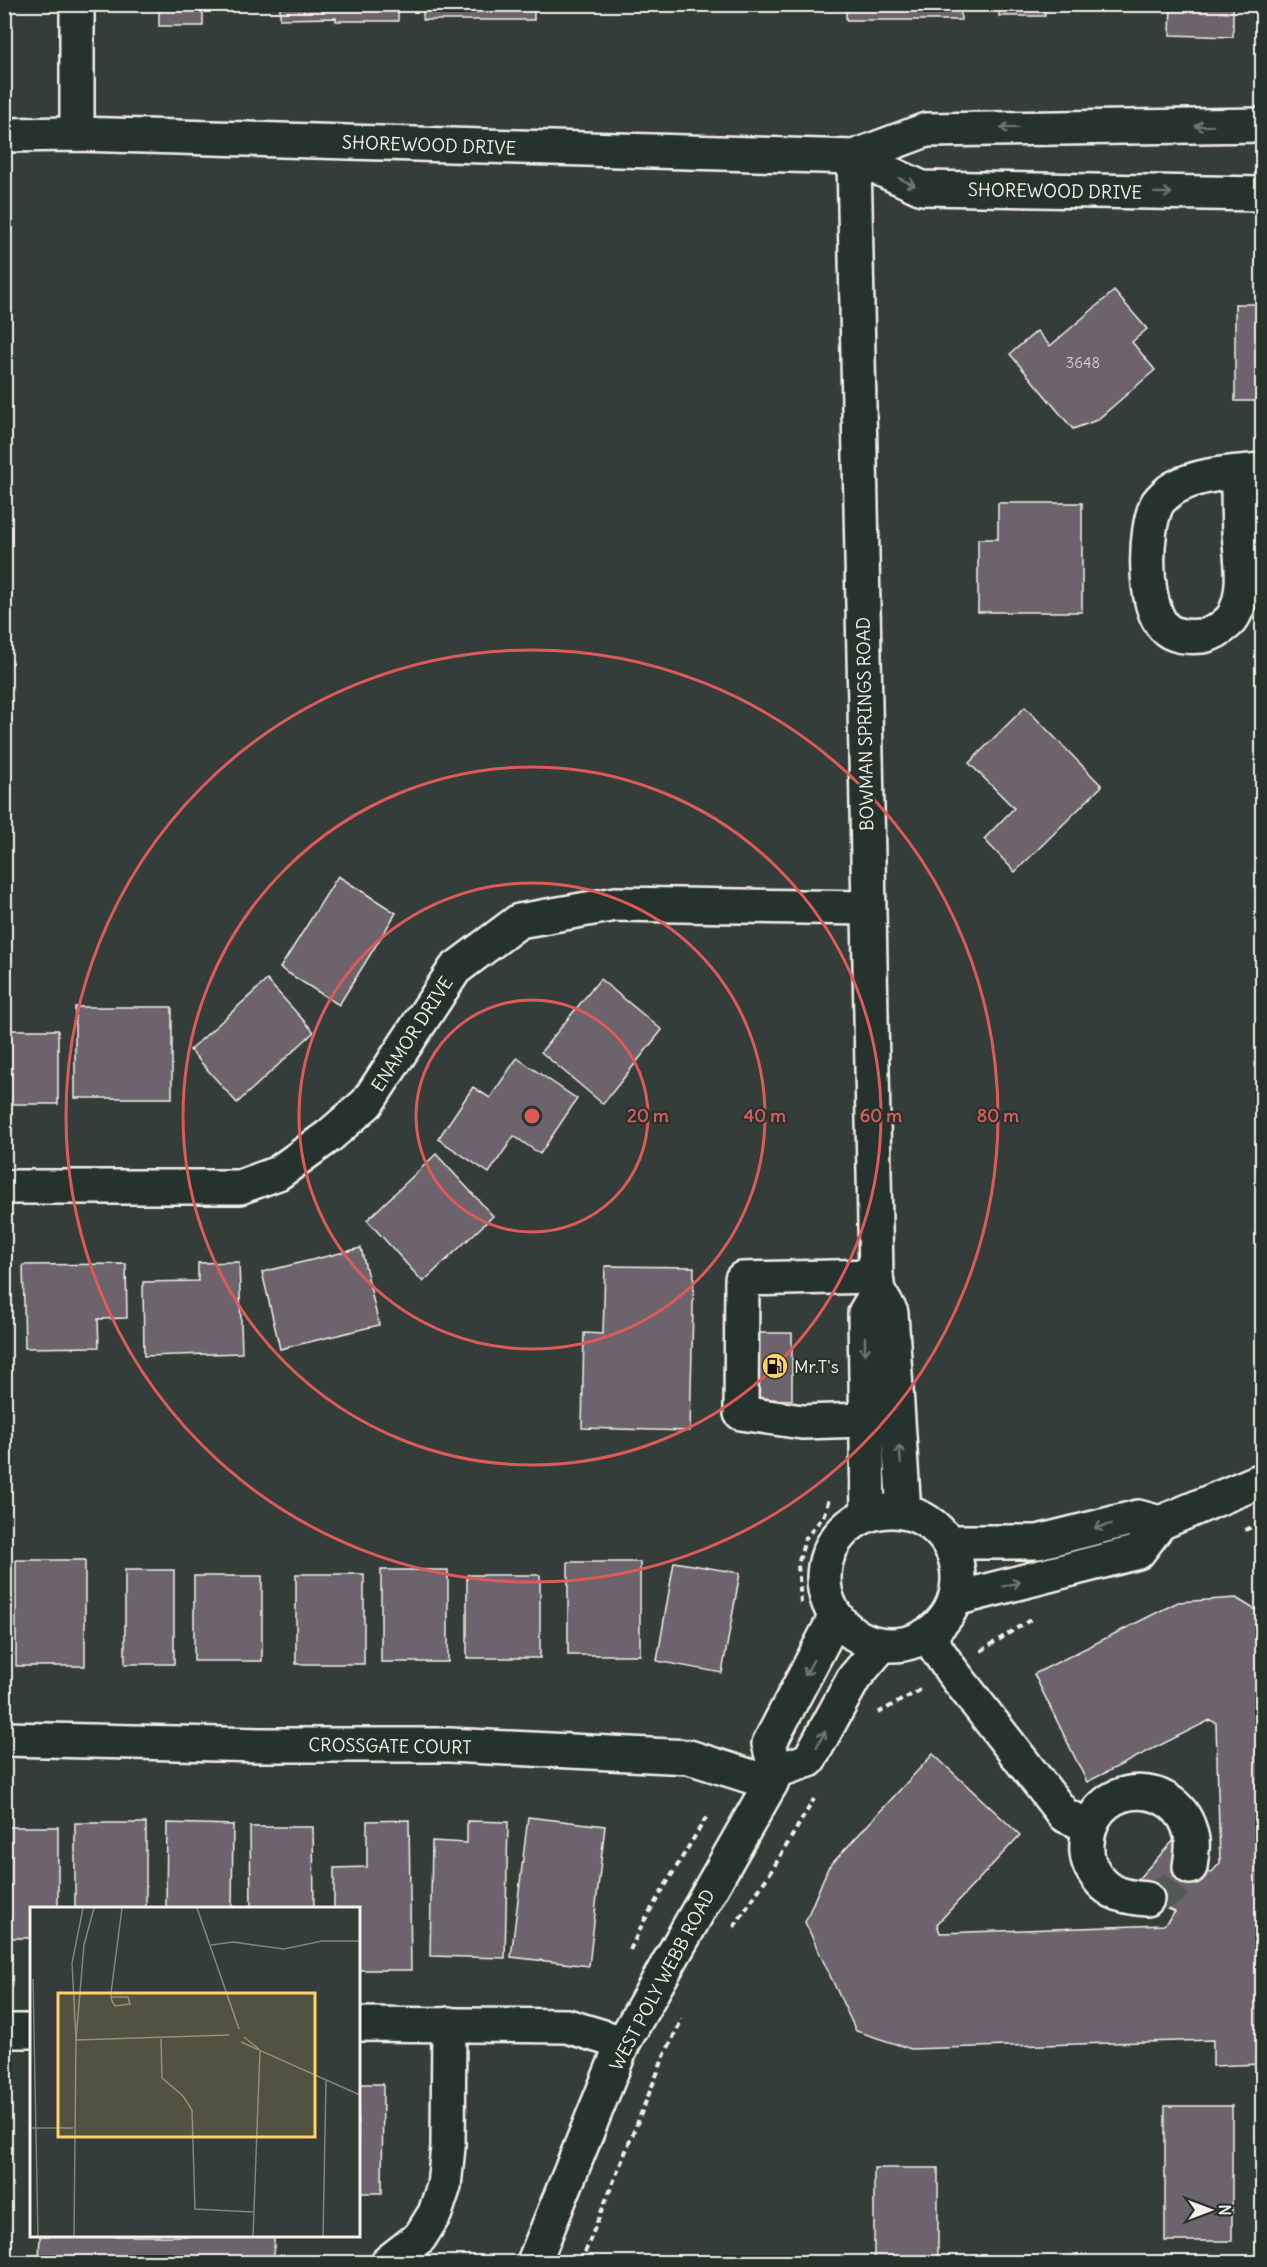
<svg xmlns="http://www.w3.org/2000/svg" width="1267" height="2267" font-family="Delius,sans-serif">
<rect width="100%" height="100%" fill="#343d3a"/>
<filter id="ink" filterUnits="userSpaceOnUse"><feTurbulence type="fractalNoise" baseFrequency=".0167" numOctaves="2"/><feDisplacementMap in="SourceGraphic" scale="12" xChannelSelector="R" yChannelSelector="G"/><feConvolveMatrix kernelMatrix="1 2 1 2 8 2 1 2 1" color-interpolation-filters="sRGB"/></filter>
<g filter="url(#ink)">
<!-- building -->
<g fill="#6c646d" stroke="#f4f1e8" stroke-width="1.5">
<rect x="159" y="4" width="44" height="22"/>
<polygon points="280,4 398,4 398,21 336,21 336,18 280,19"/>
<rect x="423" y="4" width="111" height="16"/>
<rect x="703" y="4" width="120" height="6"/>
<rect x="846" y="4" width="115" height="16"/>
<rect x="999" y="4" width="46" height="12"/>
<polygon points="1171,4 1233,4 1233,37 1170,35"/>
<polygon points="1114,291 1147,329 1132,342 1155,370 1097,420 1073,429 1010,354 1037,331 1050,346"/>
<rect x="1235" y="304" width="27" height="97"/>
<polygon points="998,503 1082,503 1082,612 978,612 978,539 998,539"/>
<polygon points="1025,707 1102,786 1015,872 984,839 1014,808 969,763"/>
<polygon points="338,876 396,913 339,1005 280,968"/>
<polygon points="600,979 662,1030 603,1104 541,1052"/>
<polygon points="267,980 314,1032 237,1103 190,1050"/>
<rect x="75" y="1007" width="97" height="91"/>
<rect x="4" y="1030" width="54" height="74"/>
<polygon points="517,1058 577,1099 540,1154 514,1136 489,1173 438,1139 473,1087 490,1098"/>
<polygon points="436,1154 493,1216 423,1282 367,1220"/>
<polygon points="361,1248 379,1325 280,1349 262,1272"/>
<polygon points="239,1262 242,1353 144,1356 143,1282 198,1281 198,1263"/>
<polygon points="126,1264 127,1318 98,1319 99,1347 25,1348 23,1265"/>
<polygon points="605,1266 694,1267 690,1431 582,1428 584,1333 603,1334"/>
<polygon points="758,1333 792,1333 792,1400 757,1399"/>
<rect x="16" y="1560" width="69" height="106"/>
<rect x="568" y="1562" width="72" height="93"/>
<polygon points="674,1562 740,1573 722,1673 657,1661"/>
<rect x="125" y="1570" width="49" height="94"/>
<rect x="381" y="1570" width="67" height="92"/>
<rect x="296" y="1574" width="68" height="90"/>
<rect x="467" y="1575" width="73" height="83"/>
<rect x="194" y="1576" width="68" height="85"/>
<polygon points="1236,1598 1262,1614 1262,2064 1213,2066 1213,2040 911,2049 856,2031 805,1922 828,1868 933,1754 1020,1835 937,1924 940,1933 1164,1925 1175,1912 1147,1899 1138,1879 1175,1839 1190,1867 1211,1873 1220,1863 1216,1723 1210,1720 1087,1782 1034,1674 1178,1602"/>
<polygon points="528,1817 605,1826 589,1966 511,1957"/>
<polygon points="409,1820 411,1970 358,1970 358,1908 334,1908 334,1868 367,1867 367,1821"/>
<polygon points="467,1821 508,1822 505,1958 430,1956 432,1841 467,1843"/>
<rect x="75" y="1823" width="71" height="85"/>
<polygon points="167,1823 233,1825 232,1908 166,1908"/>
<polygon points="4,1827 58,1827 58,1908 32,1908 32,1938 4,1938"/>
<polygon points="250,1827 313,1827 314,1908 251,1908"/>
<polygon points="358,2084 383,2084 382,2193 358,2193"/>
<rect x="1165" y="2106" width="67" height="135"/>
<rect x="874" y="2168" width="64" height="94"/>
<polygon points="40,2236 274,2236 274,2262 39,2262"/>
</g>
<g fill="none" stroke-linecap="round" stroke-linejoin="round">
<!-- minor-tunnel -->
<polyline stroke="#515854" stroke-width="33" stroke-dasharray="33 16" stroke-linecap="butt" points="1147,1899 1170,1890 1190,1867"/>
<!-- minor casing -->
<g stroke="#f4f1e8" stroke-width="38">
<g id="minor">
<polyline points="77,134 77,4"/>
<polyline points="4,135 77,134 854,157 926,130 1262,125"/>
<path d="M854,157C864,530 867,903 876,1276L878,1291L891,1313L904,1512"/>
<polyline points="854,157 922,188 1262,194"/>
<path d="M1238,473C1238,493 1238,512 1239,532C1241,558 1247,589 1235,613C1231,623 1213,635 1202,636C1189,637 1173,637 1164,627C1143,605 1144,530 1157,504C1160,499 1169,491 1174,488C1200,473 1233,473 1262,470"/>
<polyline points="4,1187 240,1187 278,1173 329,1136 367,1103 455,969 519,921 616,904 867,908"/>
<polyline points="865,1420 802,1422 741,1413 742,1279 876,1276"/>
<circle cx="891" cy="1578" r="67"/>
<polyline points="868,1514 865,1313 878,1291"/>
<polyline points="949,1542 1038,1542 1138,1517 1160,1523"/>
<polyline points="955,1599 1138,1552 1160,1523 1262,1480"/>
<polyline points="927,1635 951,1670 1064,1815 1089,1826"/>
<polyline points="4,1739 262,1745 449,1745 689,1757 771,1783"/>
<polyline points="776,1771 809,1760 854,1678 882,1645"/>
<path d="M1147,1899C1120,1897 1104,1892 1091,1867C1086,1857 1086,1846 1088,1835C1098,1778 1179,1778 1191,1835C1194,1845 1191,1857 1190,1867"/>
<polyline points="358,2024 567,2026 623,2043"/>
<polyline points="4,2031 32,2031"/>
<polyline points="388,2262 420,2237 435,2213 444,2186 448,2147 449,2024"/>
<polyline points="534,2262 623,2043 771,1783 776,1771 769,1744 836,1616"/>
</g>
</g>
<!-- path -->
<g stroke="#f4f1e8" stroke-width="4" stroke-dasharray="6 4.5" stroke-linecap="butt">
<polyline points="1245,1530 1262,1523"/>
<polyline points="801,1603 798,1565 805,1539 823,1517 829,1499"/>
<polyline points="981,1651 1033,1618"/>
<polyline points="878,1713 922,1689"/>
<polyline points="734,1927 772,1870 814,1799"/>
<polyline points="630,1950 644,1921 707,1816"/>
<polyline points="581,2262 665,2054 682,2019"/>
</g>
<!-- minor -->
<use href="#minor" stroke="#26332d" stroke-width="33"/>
</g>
<!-- one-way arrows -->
<defs><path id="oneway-shaft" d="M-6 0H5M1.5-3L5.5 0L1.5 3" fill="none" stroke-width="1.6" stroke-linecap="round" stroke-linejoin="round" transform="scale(1.5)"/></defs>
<g stroke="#6e766e">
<use href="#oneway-shaft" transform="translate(1204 126) rotate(179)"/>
<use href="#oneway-shaft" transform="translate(1009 128) rotate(179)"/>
<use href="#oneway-shaft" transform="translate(907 182) rotate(25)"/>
<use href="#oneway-shaft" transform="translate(1163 193) rotate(1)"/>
<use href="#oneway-shaft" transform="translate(865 1346) rotate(90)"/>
<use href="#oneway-shaft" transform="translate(900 1454) rotate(-94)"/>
<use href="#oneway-shaft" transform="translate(1103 1526) rotate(166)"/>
<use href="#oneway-shaft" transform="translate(1012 1584) rotate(-15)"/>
<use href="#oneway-shaft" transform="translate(809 1668) rotate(118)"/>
<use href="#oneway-shaft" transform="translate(821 1739) rotate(-61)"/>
</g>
</g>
<!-- distance rings -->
<g fill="none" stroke="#de5a58" stroke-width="3">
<circle cx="532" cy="1116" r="116"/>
<circle cx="532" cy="1116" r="233"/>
<circle cx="532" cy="1116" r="349"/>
<circle cx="532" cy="1116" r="466"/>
</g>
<!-- icons -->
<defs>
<g id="fuel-disc" transform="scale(1.35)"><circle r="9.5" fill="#ffd166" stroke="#26332d"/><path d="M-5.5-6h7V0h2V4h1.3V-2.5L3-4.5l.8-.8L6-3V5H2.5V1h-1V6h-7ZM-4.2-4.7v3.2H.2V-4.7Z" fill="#111"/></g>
</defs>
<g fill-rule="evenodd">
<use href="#fuel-disc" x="775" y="1366"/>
</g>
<g text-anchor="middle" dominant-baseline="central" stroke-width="4.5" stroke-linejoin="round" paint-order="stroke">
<!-- number labels -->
<g font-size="15" fill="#d2cec9">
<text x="1083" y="362">3648</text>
</g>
<!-- street labels -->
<g font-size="18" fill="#f4f1e8" stroke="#26332d">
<text transform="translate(429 145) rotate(2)">SHOREWOOD DRIVE</text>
<text transform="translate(1055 191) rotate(1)">SHOREWOOD DRIVE</text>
<text transform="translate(865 724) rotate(-91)">BOWMAN SPRINGS ROAD</text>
<text transform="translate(412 1034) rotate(-57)">ENAMOR DRIVE</text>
<text transform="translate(390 1746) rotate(1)">CROSSGATE COURT</text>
<text transform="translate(662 1980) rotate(-62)">WEST POLY WEBB ROAD</text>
</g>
<!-- poi labels -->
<g font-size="18" fill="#f4f1e8" stroke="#26332d" text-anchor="start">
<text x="794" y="1366">Mr.T's</text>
</g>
</g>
<!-- overview -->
<g transform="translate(30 1907)">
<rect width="330" height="330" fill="#343d3a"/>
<path fill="none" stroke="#818580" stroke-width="1.5" d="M167,1L209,122M181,38L203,35L254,42L292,34H330M3,72L8,329M81,90H98L100,97L85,99L82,94L81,90V86L92,1M214,130L229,142M131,132L132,171L153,189L162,203L165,302L223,305M46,133L199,128M46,133L42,56L53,1M211,135L330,188M0,221H43M44,329L46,133L54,38L64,1M223,329L230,143M293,329L296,174"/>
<path fill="#ffd166" fill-opacity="0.15" stroke="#ffd166" stroke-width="3" d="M28,86H285V230H28Z"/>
<rect width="330" height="330" fill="none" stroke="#f4f1e8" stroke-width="3"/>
</g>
<circle cx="532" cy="1116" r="9" fill="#de5a58" stroke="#26332d" stroke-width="3"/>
<g font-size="18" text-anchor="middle" font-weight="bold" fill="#de5a58" stroke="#26332d" stroke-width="4.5" stroke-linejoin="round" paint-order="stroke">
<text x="648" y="1122">20 m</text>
<text x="765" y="1122">40 m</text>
<text x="881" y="1122">60 m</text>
<text x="998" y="1122">80 m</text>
</g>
<!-- margin -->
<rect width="1267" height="2267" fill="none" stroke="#26332d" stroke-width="24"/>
<rect x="12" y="12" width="1243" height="2243" fill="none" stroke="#f4f1e8" stroke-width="2" filter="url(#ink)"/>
<!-- north arrow -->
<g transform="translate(1210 2210) rotate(90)" stroke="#26332d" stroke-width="4.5" paint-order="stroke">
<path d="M0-4.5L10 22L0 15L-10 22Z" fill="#f4f1e8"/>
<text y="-9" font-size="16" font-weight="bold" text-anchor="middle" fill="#f4f1e8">N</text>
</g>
</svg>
